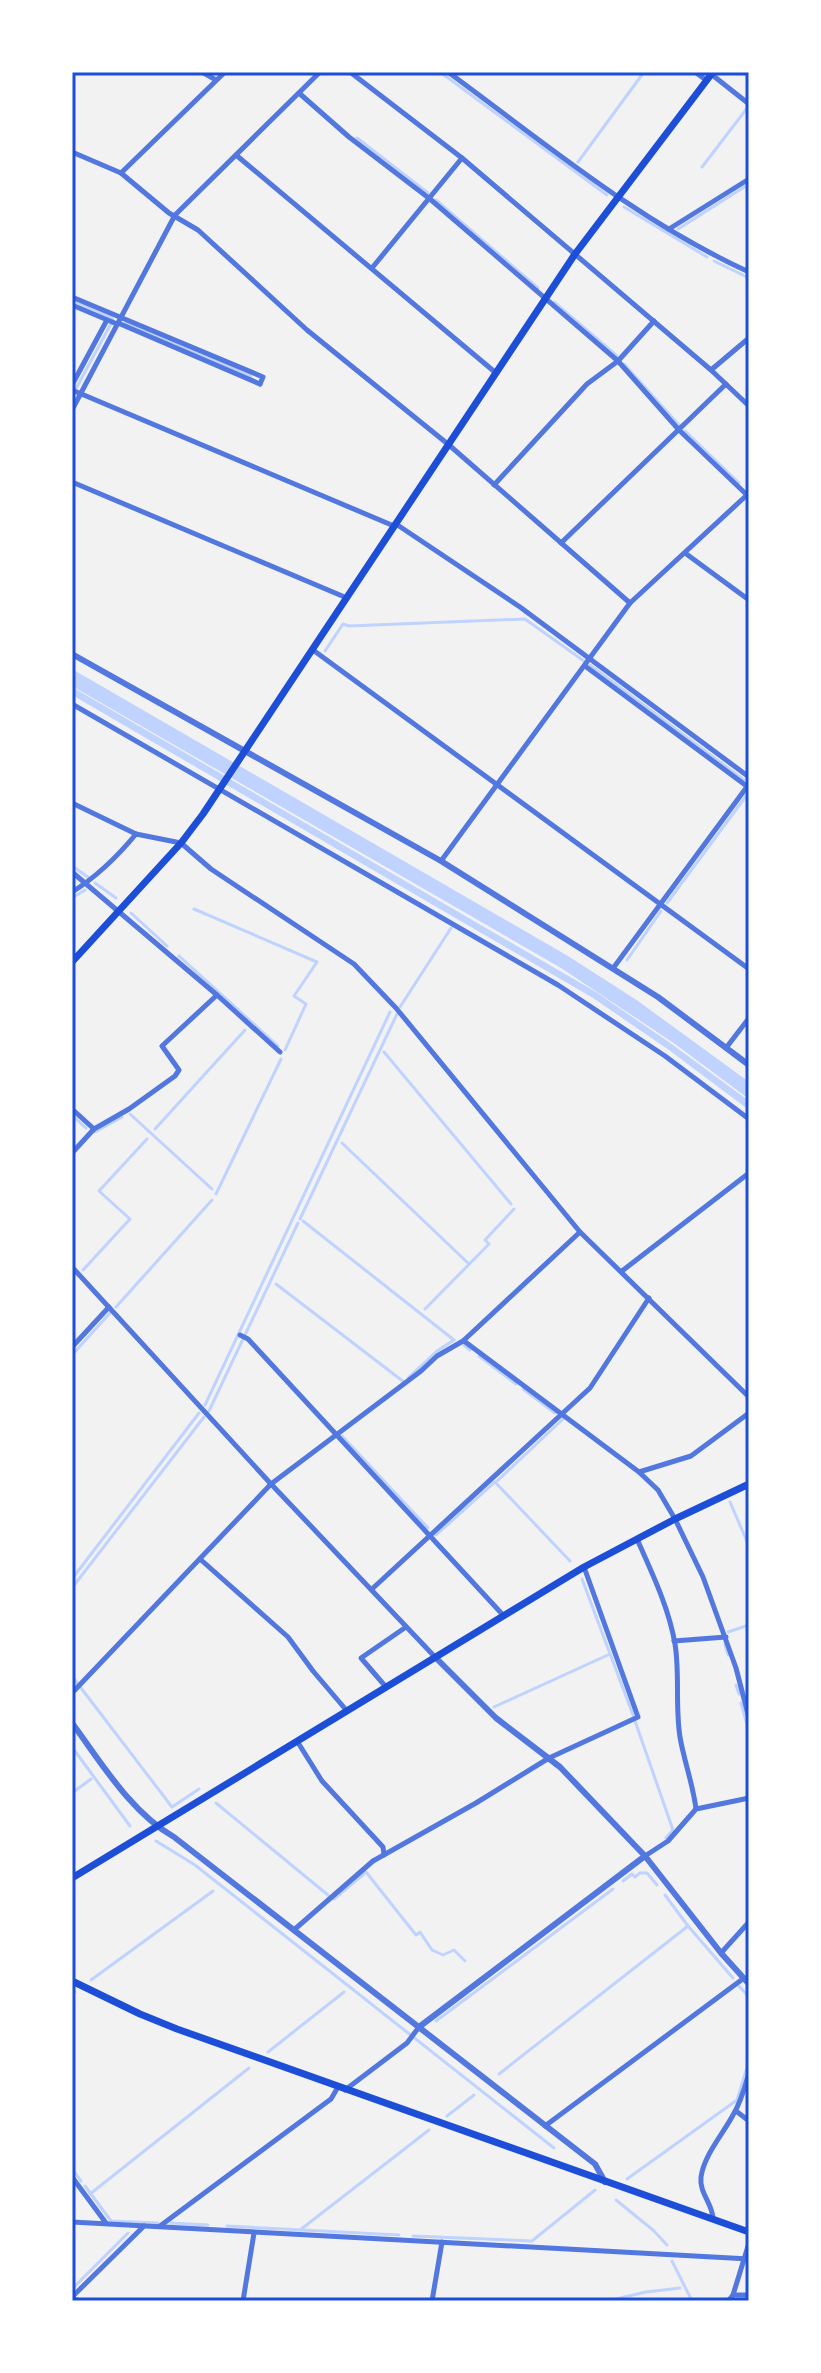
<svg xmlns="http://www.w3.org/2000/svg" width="821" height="2373" font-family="'Golos Text',sans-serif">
<rect width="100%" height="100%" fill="#f2f2f2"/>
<!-- water -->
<g fill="#bfd3fe">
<polygon points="72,669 568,956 638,1001 749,1082 749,1099 675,1044 561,968 72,686"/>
<polygon points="72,687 596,992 673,1045 749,1101 749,1110 669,1050 593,998 72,695"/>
</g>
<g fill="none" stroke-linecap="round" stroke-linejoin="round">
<!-- stream -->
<g stroke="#bfd3fe" stroke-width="3">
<polyline points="440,72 607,195"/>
<polyline points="357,138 428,193"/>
<polyline points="578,162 644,72"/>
<polyline points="702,167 748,107"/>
<polyline points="436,200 538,288"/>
<polyline points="624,207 707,257"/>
<polyline points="678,229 749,184"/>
<polyline points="714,261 749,278"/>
<polyline points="72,300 111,317 113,320 72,396"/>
<polyline points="554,302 617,356"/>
<polyline points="125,323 251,376"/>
<polyline points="624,364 679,425"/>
<polyline points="685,431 739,483"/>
<polyline points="325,651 343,624 349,626 525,619 584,661"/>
<polyline points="590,665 744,780"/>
<polyline points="72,866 88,877"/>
<polyline points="95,883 116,898"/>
<polyline points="72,898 85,890"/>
<polyline points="667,903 749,792"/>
<polyline points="194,909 317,962 294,996 306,1004 285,1050"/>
<polyline points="131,913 167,946"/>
<polyline points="179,956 278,1046"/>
<polyline points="627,960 661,911"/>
<polyline points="400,1007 451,928"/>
<polyline points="384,1052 511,1204"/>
<polyline points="130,1114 212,1189"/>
<polyline points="72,1115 86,1128"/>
<polyline points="155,1129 245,1030"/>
<polyline points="95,1132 122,1117"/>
<polyline points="342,1143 469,1264"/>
<polyline points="216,1194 281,1059"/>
<polyline points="300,1219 397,1014"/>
<polyline points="303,1221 454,1340 437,1351 408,1378"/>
<polyline points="83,1270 130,1219 99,1191 147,1139"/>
<polyline points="276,1284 404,1382"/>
<polyline points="116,1307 212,1200"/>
<polyline points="425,1309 489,1244 485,1240 514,1209"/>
<polyline points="245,1335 298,1223"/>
<polyline points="464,1345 470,1350"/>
<polyline points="72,1355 110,1313"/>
<polyline points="479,1356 516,1384"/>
<polyline points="523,1389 555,1413"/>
<polyline points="205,1405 390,1012"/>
<polyline points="209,1411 243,1339"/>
<polyline points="342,1436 428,1528"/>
<polyline points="496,1482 563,1419"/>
<polyline points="730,1502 749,1546"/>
<polyline points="436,1535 495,1482 570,1561"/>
<polyline points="72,1579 199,1413"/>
<polyline points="582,1579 633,1715"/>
<polyline points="72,1588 204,1417"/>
<polyline points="728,1632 749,1625"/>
<polyline points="725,1644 728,1655"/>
<polyline points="72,1676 78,1684"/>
<polyline points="736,1685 739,1694"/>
<polyline points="81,1688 172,1807 199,1789"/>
<polyline points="741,1703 749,1732"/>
<polyline points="494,1707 610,1654"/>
<polyline points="635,1721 673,1830 666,1838"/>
<polyline points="72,1747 130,1826"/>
<polyline points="72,1793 91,1779"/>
<polyline points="216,1803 328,1895"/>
<polyline points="156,1841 195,1865 554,2148"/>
<polyline points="623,1881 632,1874 635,1877 640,1873 647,1873 657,1885"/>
<polyline points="665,1895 688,1926 733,1978"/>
<polyline points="334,1899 366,1872 416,1935 420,1932 432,1950 443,1955 454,1950 465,1961"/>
<polyline points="91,1980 213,1891"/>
<polyline points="739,1986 749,1997"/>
<polyline points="72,1993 75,1992"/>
<polyline points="436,2021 613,1889"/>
<polyline points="268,2052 344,1992"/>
<polyline points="499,2074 688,1926"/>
<polyline points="447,2116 474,2095"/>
<polyline points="72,2169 81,2181"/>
<polyline points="627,2179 737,2100 749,2061"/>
<polyline points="85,2186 111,2221 158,2223"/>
<polyline points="90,2194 249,2068"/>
<polyline points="616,2200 653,2230 667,2245"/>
<polyline points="171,2223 208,2225"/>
<polyline points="227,2226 399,2235"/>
<polyline points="300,2230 429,2130"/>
<polyline points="413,2236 532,2241 595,2190"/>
<polyline points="672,2261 692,2301"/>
<polyline points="72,2289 128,2233"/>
<polyline points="607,2301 646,2292 680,2288"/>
</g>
<!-- minor -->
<g stroke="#5277de" stroke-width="5">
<polyline points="202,72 216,80"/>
<polyline points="350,72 462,158 711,370 749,406"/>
<path d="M448,72C545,143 639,222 749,272"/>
<polyline points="695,72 706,80"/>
<polyline points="711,74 749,104"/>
<polyline points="299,93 349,137 430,199 618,361 679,430 747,495"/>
<polyline points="72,152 121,173 169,213 198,230 307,330 449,445 630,603"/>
<polyline points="236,155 496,373"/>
<polyline points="121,173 225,72"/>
<polyline points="669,229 749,179"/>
<polyline points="372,268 462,158"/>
<polyline points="72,297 263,377 260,384"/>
<polyline points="72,305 117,324"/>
<polyline points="118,323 260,384"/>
<polyline points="711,370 749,338"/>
<polyline points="72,385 107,320"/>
<polyline points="72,390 394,526"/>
<polyline points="72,410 175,215 320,72"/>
<polyline points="72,482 347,598"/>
<polyline points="494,485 587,384 618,361 654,321"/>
<polyline points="396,524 520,607 749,777"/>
<polyline points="561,543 726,384"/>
<polyline points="685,553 749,600"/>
<polyline points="313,650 749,969"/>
<polyline points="585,666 748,787"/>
<polyline points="72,704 558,985 665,1056 749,1119"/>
<polyline points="72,803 136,834 181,843 211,869 354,964 396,1008 580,1232 749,1397"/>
<polyline points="441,861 630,603 748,494"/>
<polyline points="72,872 217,995 162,1046 179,1070 175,1076 129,1109 94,1129 72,1153"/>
<path d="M72,892C98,876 117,857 136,834"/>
<polyline points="614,967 749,784"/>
<polyline points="217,995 280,1052"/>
<polyline points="726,1048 749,1018"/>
<polyline points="72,1109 94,1129"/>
<polyline points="72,1267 271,1484 435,1657"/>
<polyline points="622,1271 749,1173"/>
<polyline points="240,1335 248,1339 503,1615"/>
<polyline points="464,1341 639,1472 658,1490 675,1519 703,1577 736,1668 749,1718"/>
<polyline points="72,1347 109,1307"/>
<polyline points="639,1472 691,1456 749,1413"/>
<path d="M637,1539C652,1573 669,1608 675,1644C680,1675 675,1706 680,1737C684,1761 693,1784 696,1809"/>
<polyline points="200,1559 288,1637 313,1671 347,1711"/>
<polyline points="372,1589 590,1388 649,1298"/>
<polyline points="674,1641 726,1637"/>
<polyline points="386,1687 361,1658 406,1627"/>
<polyline points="72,1693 271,1484 421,1371 437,1356 463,1341 580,1232"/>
<polyline points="297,1741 322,1781 383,1847 384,1855"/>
<polyline points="645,1856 668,1841 696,1809 749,1798"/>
<polyline points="295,1929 373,1861 476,1803 549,1758 638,1717 584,1567"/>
<polyline points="721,1953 749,1922"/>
<polyline points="345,2090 407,2043 419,2027"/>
<polyline points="736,2111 749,2121"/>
<polyline points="545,2126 744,1978"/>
<polyline points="72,2177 106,2223"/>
<path d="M713,2219C713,2204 699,2193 701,2177C704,2155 723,2134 733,2115C741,2102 745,2087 749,2073"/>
<polyline points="72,2222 749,2259"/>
<polyline points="160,2226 331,2099 338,2087"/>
<polyline points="733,2295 749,2295"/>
<polyline points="72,2297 144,2226"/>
<polyline points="72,2299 81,2301"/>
<polyline points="243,2301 254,2233"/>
<polyline points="432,2301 442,2242"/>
<polyline points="728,2301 733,2295 749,2243"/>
</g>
<!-- tertiary -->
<g stroke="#5277de" stroke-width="6">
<polyline points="72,654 441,861 658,997 749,1065"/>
<polyline points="435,1657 496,1718 560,1767 645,1856 721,1953 749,1984"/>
<path d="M72,1723C101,1762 131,1813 174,1837L595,2164L605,2182"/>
<polyline points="419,2027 645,1856"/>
</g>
<!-- secondary -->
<g stroke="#1d4ed8" stroke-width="7">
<polyline points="72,962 181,843 203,814 575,254 713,72"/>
<polyline points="72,1878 584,1567 675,1519 749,1484"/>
</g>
<!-- primary -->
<polyline stroke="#1d4ed8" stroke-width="7" points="72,1981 140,2014 177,2029 749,2232"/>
</g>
<!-- border -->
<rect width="821" height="2373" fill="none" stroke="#ffffff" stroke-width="148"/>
<rect x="74" y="74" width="673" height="2225" fill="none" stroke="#1d4ed8" stroke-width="3"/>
</svg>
